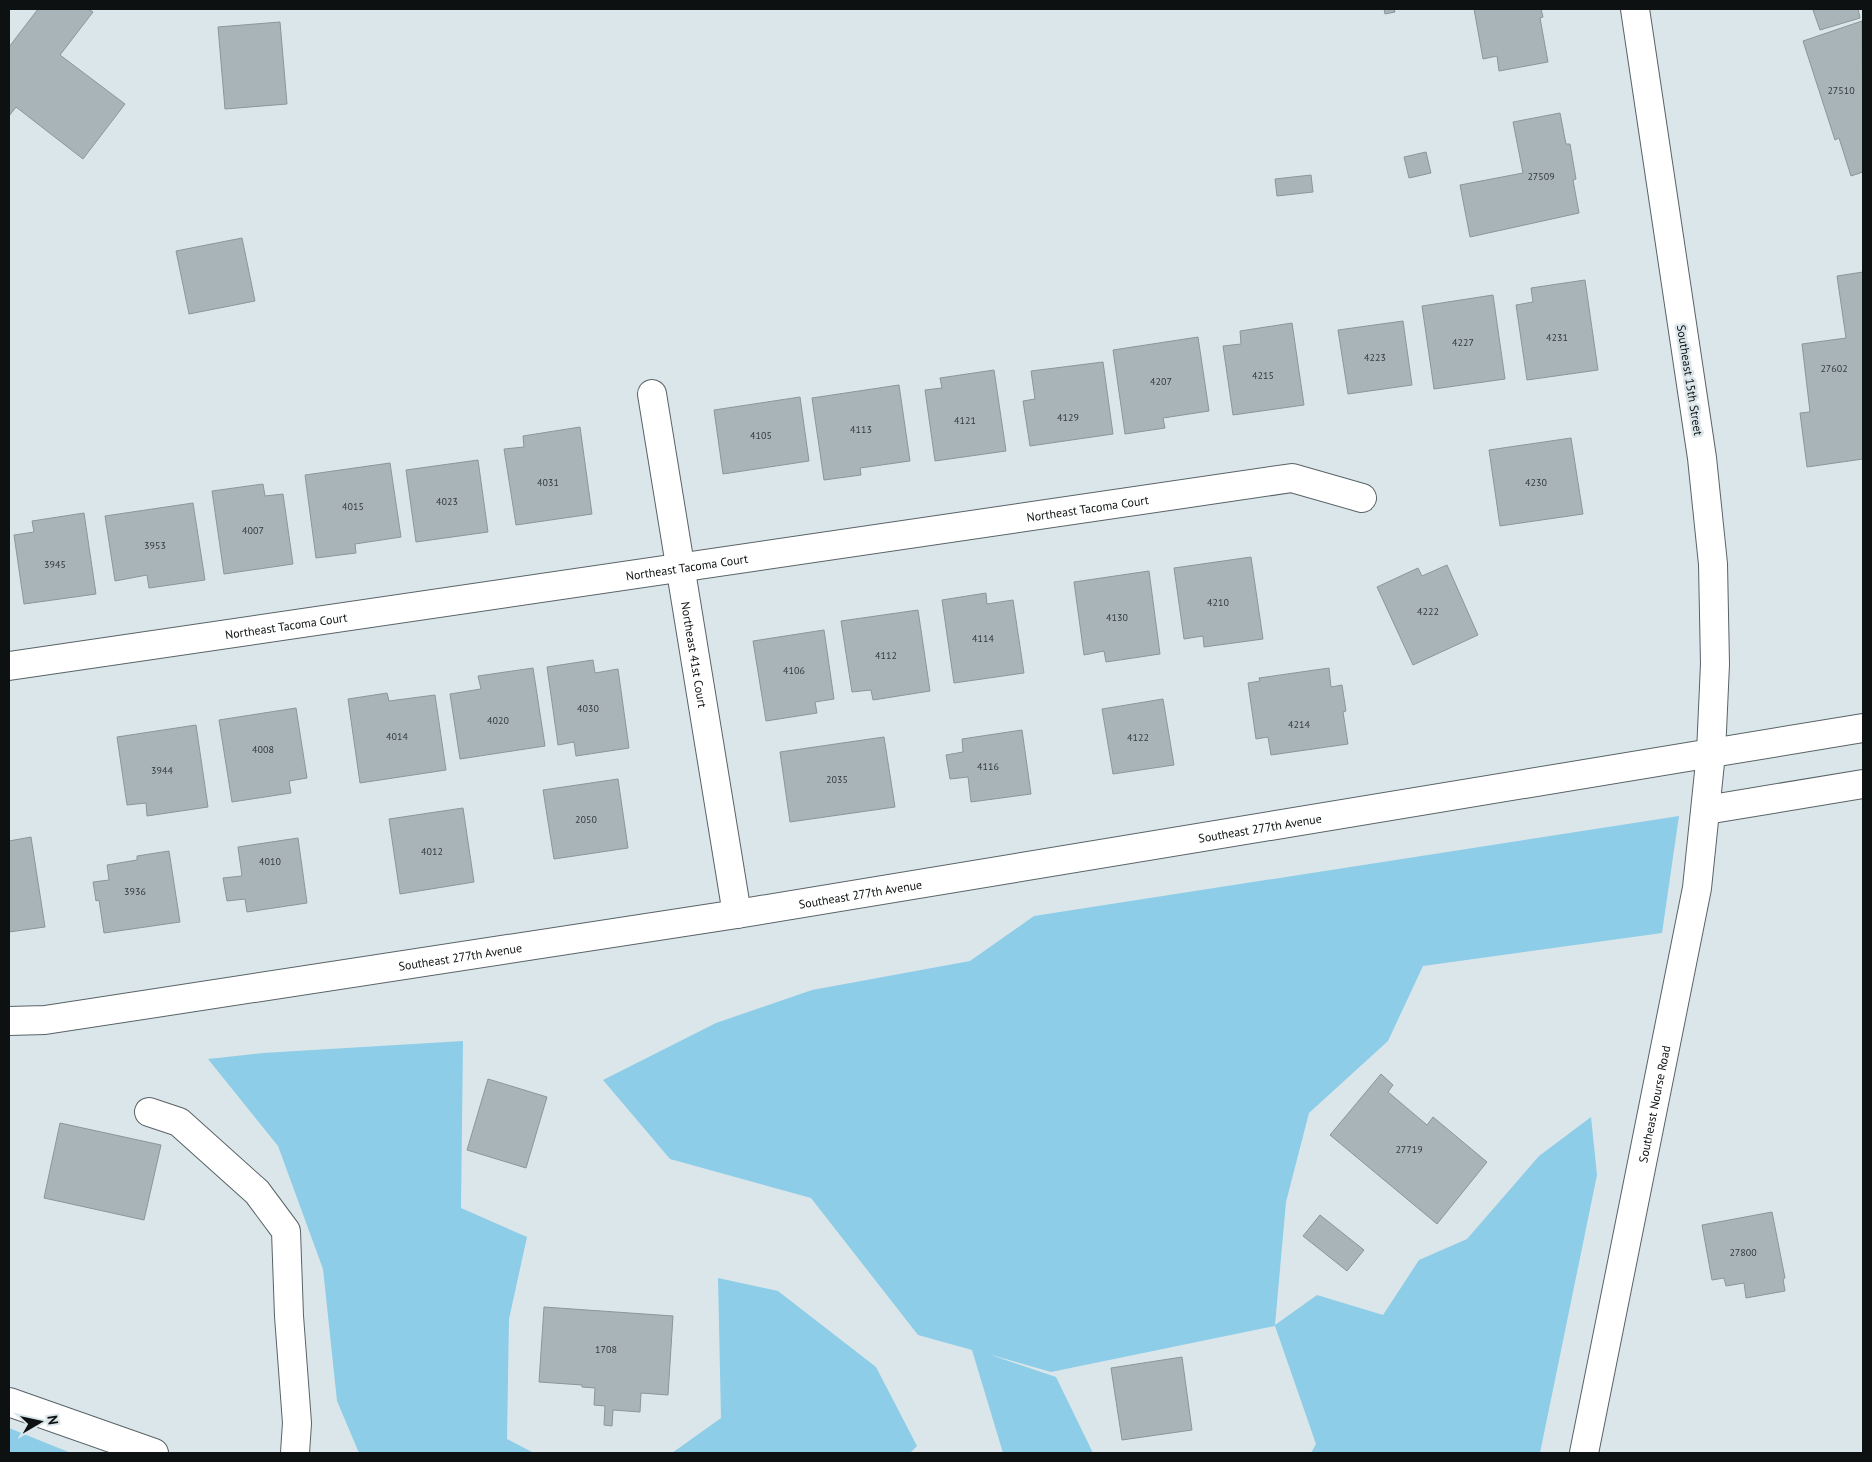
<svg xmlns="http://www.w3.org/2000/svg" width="1872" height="1462" font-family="'PT Sans',sans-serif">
<rect width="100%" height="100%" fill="#dbe6eb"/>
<!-- green -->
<g fill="#8dcde7">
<polygon points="1679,816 1662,933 1423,966 1388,1041 1309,1113 1286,1202 1275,1325 1317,1295 1383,1315 1419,1260 1467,1239 1539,1156 1591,1117 1597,1175 1540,1453 1311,1453 1316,1444 1275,1326 1051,1372 988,1354 1056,1377 1093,1453 1003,1453 972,1350 918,1335 811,1198 670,1159 603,1080 716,1023 812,990 970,961 1034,916"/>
<polygon points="463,1041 461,1208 527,1237 509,1319 507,1439 534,1453 359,1453 337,1401 323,1269 278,1146 208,1059 263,1053"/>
<polygon points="718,1278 778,1291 876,1367 917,1446 910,1453 672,1453 721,1418"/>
<polygon points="9,1428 71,1453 9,1453"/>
</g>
<!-- building -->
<g fill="#a9b4b8" stroke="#8c969a">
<polygon points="38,9 88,9 93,12 60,55 125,104 83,159 16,107 9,116 9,47"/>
<polygon points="1384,9 1394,9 1395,12 1385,14"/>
<polygon points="1474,9 1541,9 1543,17 1540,18 1548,62 1499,71 1497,56 1483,59"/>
<polygon points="1816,9 1858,9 1860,18 1820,30 1813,10"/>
<polygon points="1862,21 1863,172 1851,176 1839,138 1835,140 1803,41"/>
<polygon points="280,22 287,104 225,109 218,27"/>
<polygon points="1560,113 1566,144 1570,144 1576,179 1573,180 1579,213 1470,237 1460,185 1523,173 1513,122"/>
<polygon points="1426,152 1431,173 1409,178 1404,157"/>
<polygon points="1311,175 1313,192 1277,196 1275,179"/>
<polygon points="242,238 255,301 189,314 176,251"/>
<polygon points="1863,272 1863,459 1807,467 1800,413 1810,412 1802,344 1846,338 1837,276"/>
<polygon points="1585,280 1598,370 1527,380 1516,305 1533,302 1531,288"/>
<polygon points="1493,295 1505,379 1434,389 1422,306"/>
<polygon points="1403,321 1412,385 1348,394 1338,330"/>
<polygon points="1292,323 1304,405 1233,415 1223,346 1241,344 1240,331"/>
<polygon points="1198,337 1209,411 1163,418 1165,428 1125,434 1113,350"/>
<polygon points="1103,362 1113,434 1030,446 1023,401 1035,399 1031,371"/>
<polygon points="994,370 1006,451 935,461 925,390 942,388 940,378"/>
<polygon points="899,385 910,461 860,468 861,475 824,480 812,398"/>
<polygon points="800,397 809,461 723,474 714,410"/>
<polygon points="580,427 592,514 516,525 504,449 524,447 523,436"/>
<polygon points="1571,438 1583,514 1500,526 1489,450"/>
<polygon points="478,460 488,532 416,542 406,470"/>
<polygon points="390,463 401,537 355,544 356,553 316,558 305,475"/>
<polygon points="263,484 265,496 283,494 293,564 224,574 212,491"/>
<polygon points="193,503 205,580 149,588 147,575 115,581 105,516"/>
<polygon points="84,513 96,594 24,604 14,535 34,532 32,521"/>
<polygon points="1251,557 1263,639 1204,647 1203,636 1184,639 1174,568"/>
<polygon points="1447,565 1478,635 1413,665 1377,587 1418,568 1422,576"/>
<polygon points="1149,571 1160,654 1106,662 1104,651 1084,655 1074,582"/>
<polygon points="986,593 987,604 1013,600 1024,673 954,683 942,600"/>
<polygon points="918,610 930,691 873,700 871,690 852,692 841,621"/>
<polygon points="824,630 834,699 815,702 817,713 766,721 753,641"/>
<polygon points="593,660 595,673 618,669 629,748 576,756 574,742 558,745 547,667"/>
<polygon points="533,668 545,746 460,759 450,694 481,689 478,676"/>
<polygon points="1329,668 1331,687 1342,685 1346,711 1343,712 1348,744 1271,755 1268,737 1256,739 1248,683 1260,681 1259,678"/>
<polygon points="387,693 389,701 435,695 446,770 360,783 348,699"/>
<polygon points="1163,699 1174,765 1113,774 1102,709"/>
<polygon points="296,708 307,778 289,781 291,793 232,802 219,720"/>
<polygon points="196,725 208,807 147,816 146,803 127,805 117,737"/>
<polygon points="1022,730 1031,794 971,802 968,777 950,779 946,755 963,752 962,739"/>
<polygon points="884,737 895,807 790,822 780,752"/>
<polygon points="618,779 628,848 554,859 543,790"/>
<polygon points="463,808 474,882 400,894 389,819"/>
<polygon points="31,837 45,927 9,932 9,841"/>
<polygon points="298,838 307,903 247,912 245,899 227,901 223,878 242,876 238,847"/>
<polygon points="169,851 180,922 104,933 99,900 96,901 93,882 109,880 107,865 137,860 137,856"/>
<polygon points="1381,1074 1393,1085 1388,1092 1427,1125 1433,1117 1487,1162 1437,1224 1330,1135"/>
<polygon points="488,1079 547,1097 526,1168 467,1150"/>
<polygon points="60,1123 161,1145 144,1220 44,1198"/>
<polygon points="1772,1212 1785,1278 1783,1279 1785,1291 1746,1298 1744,1283 1726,1286 1724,1278 1712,1280 1702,1225"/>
<polygon points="1320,1215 1364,1250 1347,1271 1303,1236"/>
<polygon points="544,1307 673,1316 668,1395 641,1393 640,1412 613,1410 612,1426 604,1425 605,1406 594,1405 595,1388 582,1387 582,1385 539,1382"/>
<polygon points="1182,1357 1192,1430 1122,1440 1111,1368"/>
</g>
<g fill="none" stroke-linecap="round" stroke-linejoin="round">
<!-- minor casing -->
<g stroke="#596367" stroke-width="30">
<g id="minor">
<path id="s1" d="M652,394L737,914"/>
<path id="s2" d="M9,666L1292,478L1362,498"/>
<polyline points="1706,810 1863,784"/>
<path id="s3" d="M9,1021L45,1020L737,914L1863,728"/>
<polyline points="149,1112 179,1122 257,1192 286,1231 289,1316 297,1423 295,1453"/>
<polyline points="9,1402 154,1453"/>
<path id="s4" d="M1584,1453L1697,888L1711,753L1715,664L1713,564L1702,458L1635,9"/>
</g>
</g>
<!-- minor -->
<use href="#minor" stroke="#fff" stroke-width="28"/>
</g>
<g text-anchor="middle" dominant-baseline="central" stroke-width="5" stroke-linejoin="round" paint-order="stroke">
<!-- number labels -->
<g font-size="10" fill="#343a3c">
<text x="1841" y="90">27510</text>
<text x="1541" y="176">27509</text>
<text x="1557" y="337">4231</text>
<text x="1463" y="342">4227</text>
<text x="1375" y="357">4223</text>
<text x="1834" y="368">27602</text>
<text x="1263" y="375">4215</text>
<text x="1161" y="381">4207</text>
<text x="1068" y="417">4129</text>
<text x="965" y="420">4121</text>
<text x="861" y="429">4113</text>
<text x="761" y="435">4105</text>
<text x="548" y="482">4031</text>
<text x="1536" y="482">4230</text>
<text x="447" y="501">4023</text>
<text x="353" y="506">4015</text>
<text x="253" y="530">4007</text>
<text x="155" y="545">3953</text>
<text x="55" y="564">3945</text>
<text x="1218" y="602">4210</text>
<text x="1428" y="611">4222</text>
<text x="1117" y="617">4130</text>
<text x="983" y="638">4114</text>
<text x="886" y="655">4112</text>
<text x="794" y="670">4106</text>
<text x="588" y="708">4030</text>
<text x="498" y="720">4020</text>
<text x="1299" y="724">4214</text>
<text x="397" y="736">4014</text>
<text x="1138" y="737">4122</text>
<text x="263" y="749">4008</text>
<text x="988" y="766">4116</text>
<text x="162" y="770">3944</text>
<text x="837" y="779">2035</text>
<text x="586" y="819">2050</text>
<text x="432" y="851">4012</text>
<text x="270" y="861">4010</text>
<text x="135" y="891">3936</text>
<text x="1409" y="1149">27719</text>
<text x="1743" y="1252">27800</text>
<text x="606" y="1349">1708</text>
</g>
<!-- street labels -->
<g font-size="12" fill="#0d1112" stroke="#dbe6eb">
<text transform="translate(1690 380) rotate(81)">Southeast 15th Street</text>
<text stroke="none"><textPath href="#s2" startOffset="1090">Northeast Tacoma Court</textPath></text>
<text stroke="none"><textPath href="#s2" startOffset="685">Northeast Tacoma Court</textPath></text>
<text stroke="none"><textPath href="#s2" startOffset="280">Northeast Tacoma Court</textPath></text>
<text stroke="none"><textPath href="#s1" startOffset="264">Northeast 41st Court</textPath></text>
<text stroke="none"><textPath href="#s3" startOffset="1266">Southeast 277th Avenue</textPath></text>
<text stroke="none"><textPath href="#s3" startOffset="861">Southeast 277th Avenue</textPath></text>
<text stroke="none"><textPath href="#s3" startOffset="456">Southeast 277th Avenue</textPath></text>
<text stroke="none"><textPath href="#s4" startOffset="356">Southeast Nourse Road</textPath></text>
</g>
</g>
<!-- border -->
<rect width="1872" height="1462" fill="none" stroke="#0d1112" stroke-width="20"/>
<!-- north arrow -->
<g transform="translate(40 1422) rotate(81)" stroke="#dbe6eb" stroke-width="4" paint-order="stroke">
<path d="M0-4L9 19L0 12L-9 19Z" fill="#0d1112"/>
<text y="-8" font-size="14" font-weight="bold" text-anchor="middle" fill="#0d1112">N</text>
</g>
</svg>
